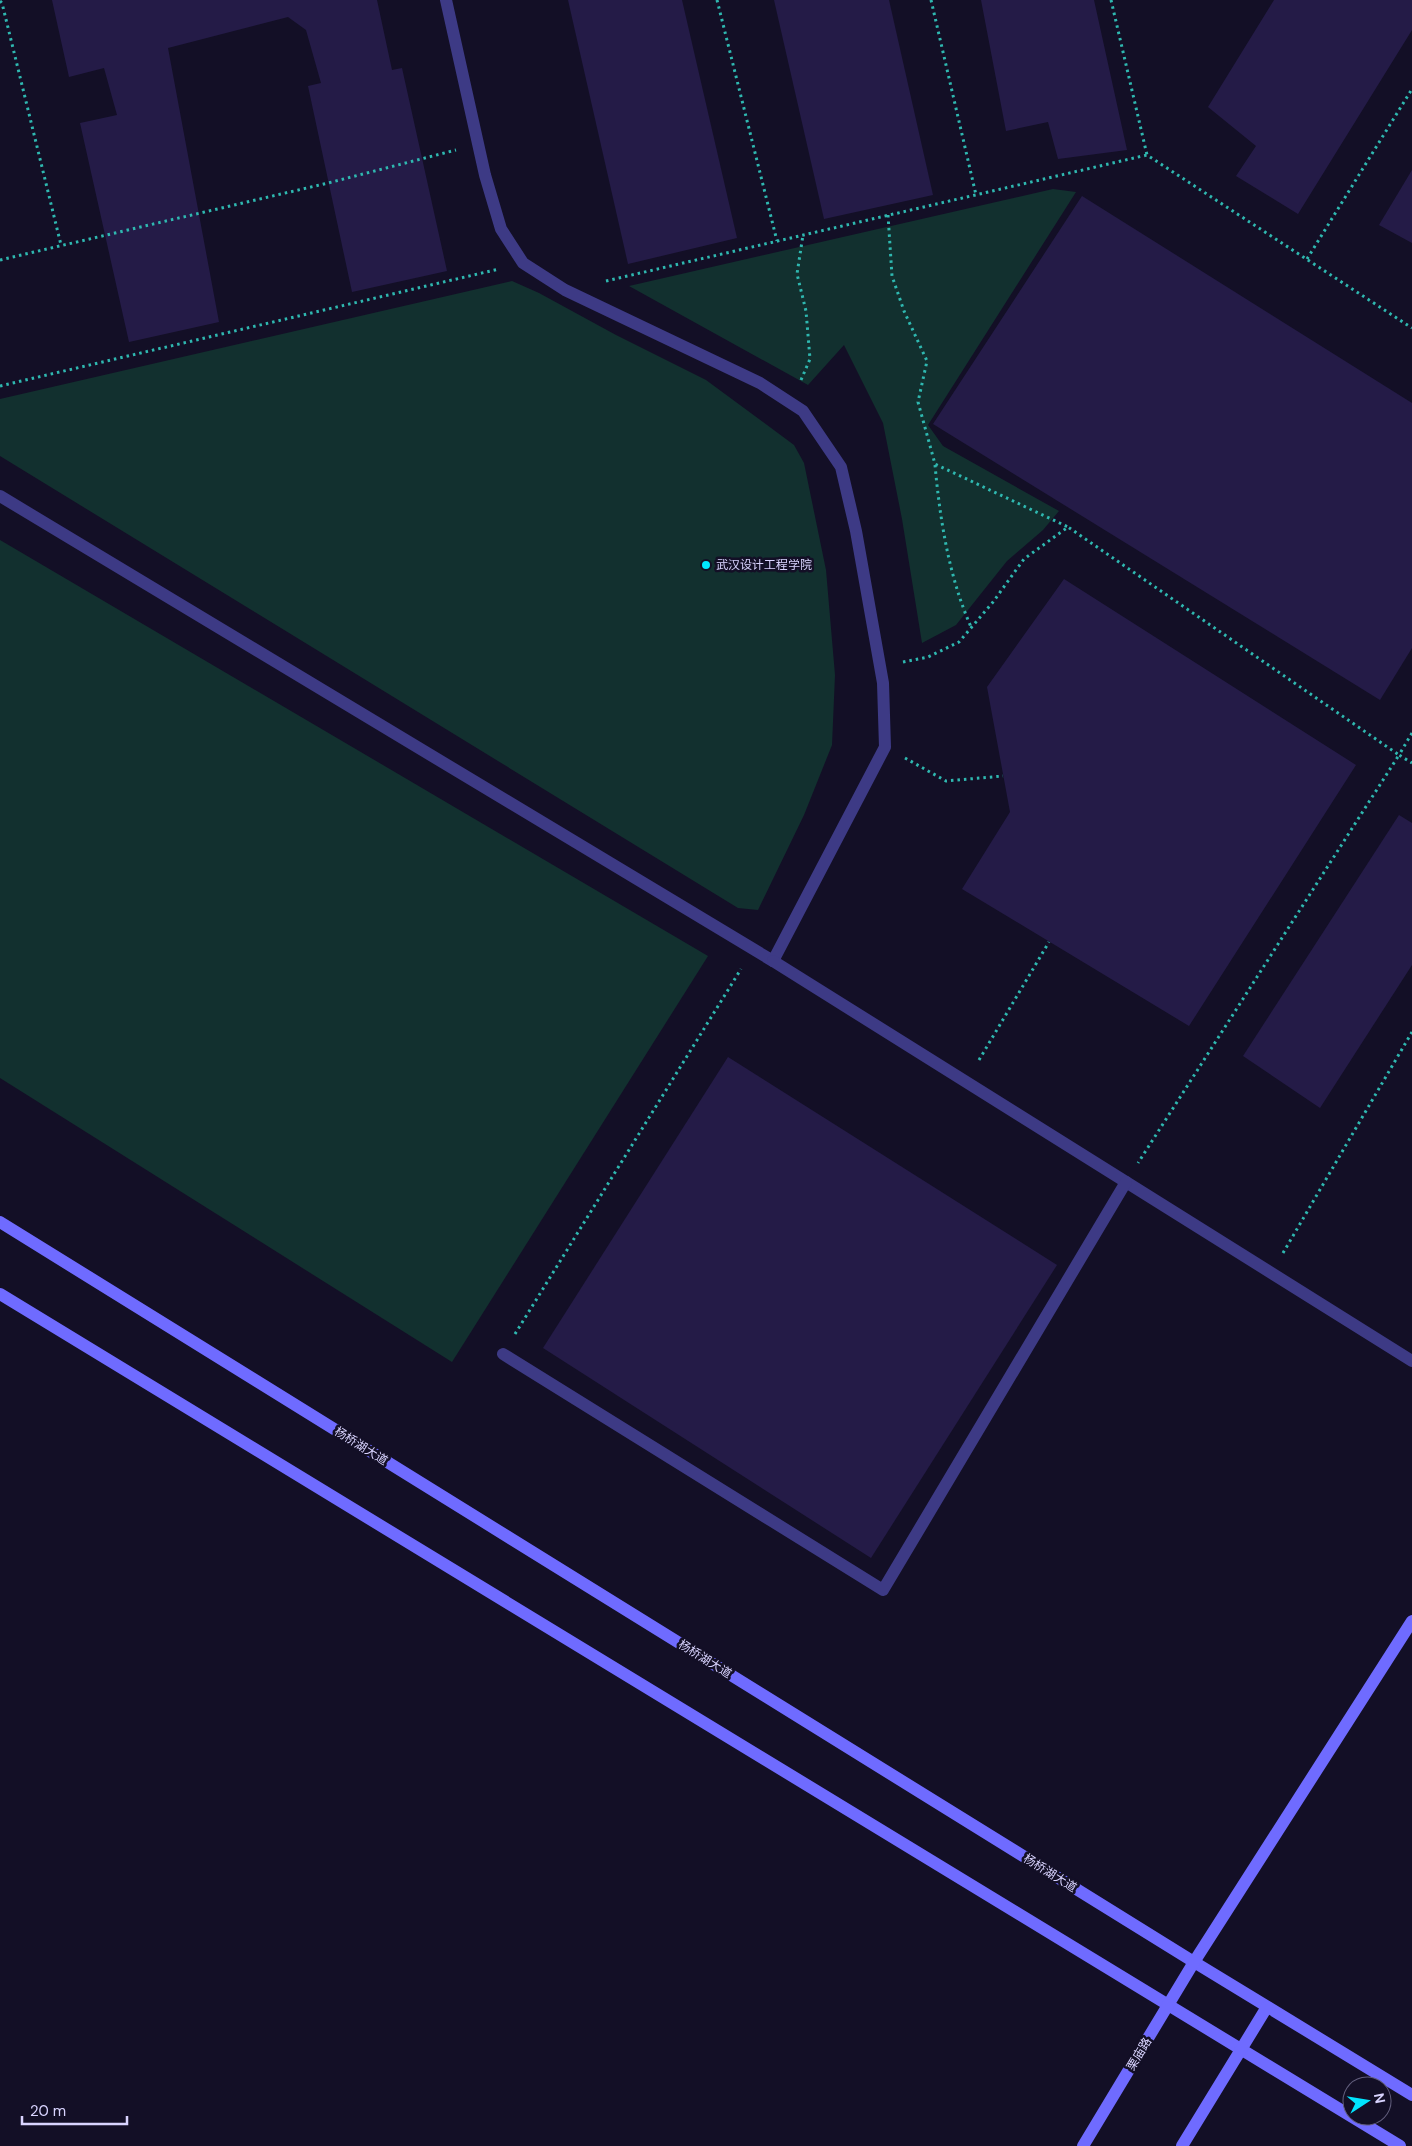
<svg xmlns="http://www.w3.org/2000/svg" width="1412" height="2146" font-family="'DM Sans','Noto Sans SC',sans-serif">
<rect width="100%" height="100%" fill="#130f26"/>
<!-- green -->
<g fill="#12302f">
<polygon points="1053,189 1076,192 928,425 943,446 1059,511 1043,530 1007,561 956,625 922,643 902,519 883,423 844,345 808,385 629,286"/>
<polygon points="512,281 539,293 616,335 706,380 794,445 804,463 826,570 835,675 832,745 804,815 758,910 738,908 0,456 0,399"/>
<polygon points="0,540 708,956 452,1362 0,1078"/>
</g>
<!-- building -->
<g fill="#241b47">
<polygon points="52,0 377,0 392,70 402,68 447,271 352,292 308,86 321,83 306,30 288,17 168,48 219,322 129,342 80,123 117,115 104,68 69,77"/>
<polygon points="568,0 682,0 737,238 628,264"/>
<polygon points="774,0 889,0 933,195 824,219"/>
<polygon points="981,0 1094,0 1127,150 1058,159 1048,122 1006,131"/>
<polygon points="1274,0 1412,0 1412,30 1298,214 1236,176 1256,146 1208,107"/>
<polygon points="1412,170 1412,243 1379,225"/>
<polygon points="1082,196 1412,403 1412,648 1380,700 933,424"/>
<polygon points="1064,579 1356,765 1189,1026 962,889 1010,812 987,687"/>
<polygon points="1399,815 1412,823 1412,965 1320,1108 1243,1056"/>
<polygon points="728,1057 1057,1265 871,1558 543,1348"/>
</g>
<g fill="none" stroke-linecap="round" stroke-linejoin="round">
<!-- path -->
<g stroke="#2fb8b0" stroke-width="3" stroke-dasharray="2.5 4" stroke-linecap="butt">
<polyline points="717,0 777,241"/>
<polyline points="931,0 976,195"/>
<polyline points="1111,0 1147,155"/>
<polyline points="0,1 2,3 61,245"/>
<polyline points="888,215 892,276 904,311 927,361 918,402 935,464 1068,527"/>
<polyline points="1307,259 1412,89"/>
<polyline points="0,260 328,183 456,150"/>
<polyline points="606,281 1147,155 1412,328"/>
<polyline points="801,380 810,359 806,311 797,274 803,235"/>
<polyline points="0,386 499,269"/>
<path d="M935,465C940,520 949,577 971,627"/>
<polyline points="903,662 928,657 959,642 993,602 1024,559 1068,527 1399,755 1138,1163"/>
<polyline points="1412,733 1399,755 1412,763"/>
<polyline points="905,758 946,781 1003,776"/>
<polyline points="979,1060 1049,942"/>
<polyline points="1283,1253 1412,1032"/>
<polyline points="515,1334 741,969"/>
</g>
<!-- street -->
<g stroke="#3d3a85" stroke-width="12">
<polyline points="0,496 773,961 885,747 883,683 856,531 841,467 803,411 760,383 565,290 523,263 501,229 485,175 446,0"/>
<polyline points="773,961 1412,1361"/>
<polyline points="503,1354 883,1590 1126,1182"/>
</g>
<!-- secondary -->
<g stroke="#6f6bff" stroke-width="12">
<polyline points="0,1222 1194,1962 1412,2095"/>
<polyline points="0,1294 1400,2146"/>
<polyline points="1083,2146 1194,1962 1412,1621"/>
<polyline points="1182,2146 1267,2007"/>
</g>
</g>
<!-- markers -->
<circle fill="#00e5ff" stroke="#130f26" stroke-width="2" cx="706" cy="565" r="5"/>
<g text-anchor="middle" dominant-baseline="central" stroke-width="5" stroke-linejoin="round" paint-order="stroke">
<!-- poi labels -->
<g font-size="12" fill="#d9d4ff" stroke="#130f26" text-anchor="start">
<text x="716" y="565">武汉设计工程学院</text>
</g>
<!-- street labels -->
<g font-size="12" fill="#d9d4ff" stroke="#130f26">
<text transform="translate(361 1446) rotate(32)">杨桥湖大道</text>
<text transform="translate(705 1659) rotate(32)">杨桥湖大道</text>
<text transform="translate(1050 1873) rotate(32)">杨桥湖大道</text>
<text transform="translate(1139 2054) rotate(-59)">栗庙路</text>
</g>
</g>
<!-- north arrow -->
<g transform="translate(1367 2101) rotate(78)"><circle r="24" fill="#130f26" stroke="#625e7d"/>
<path d="M0-4L9 19L0 12L-9 19Z" fill="#00e5ff"/>
<text y="-8" font-size="14" font-weight="bold" text-anchor="middle" fill="#d9d4ff">N</text>
</g>
<!-- scale -->
<path d="M22 2116v8h105v-8" fill="none" stroke="#d9d4ff" stroke-width="2.5"/>
<text x="30" y="2116" font-size="15" fill="#d9d4ff" stroke="#130f26" stroke-width="4" paint-order="stroke">20 m</text>
</svg>
